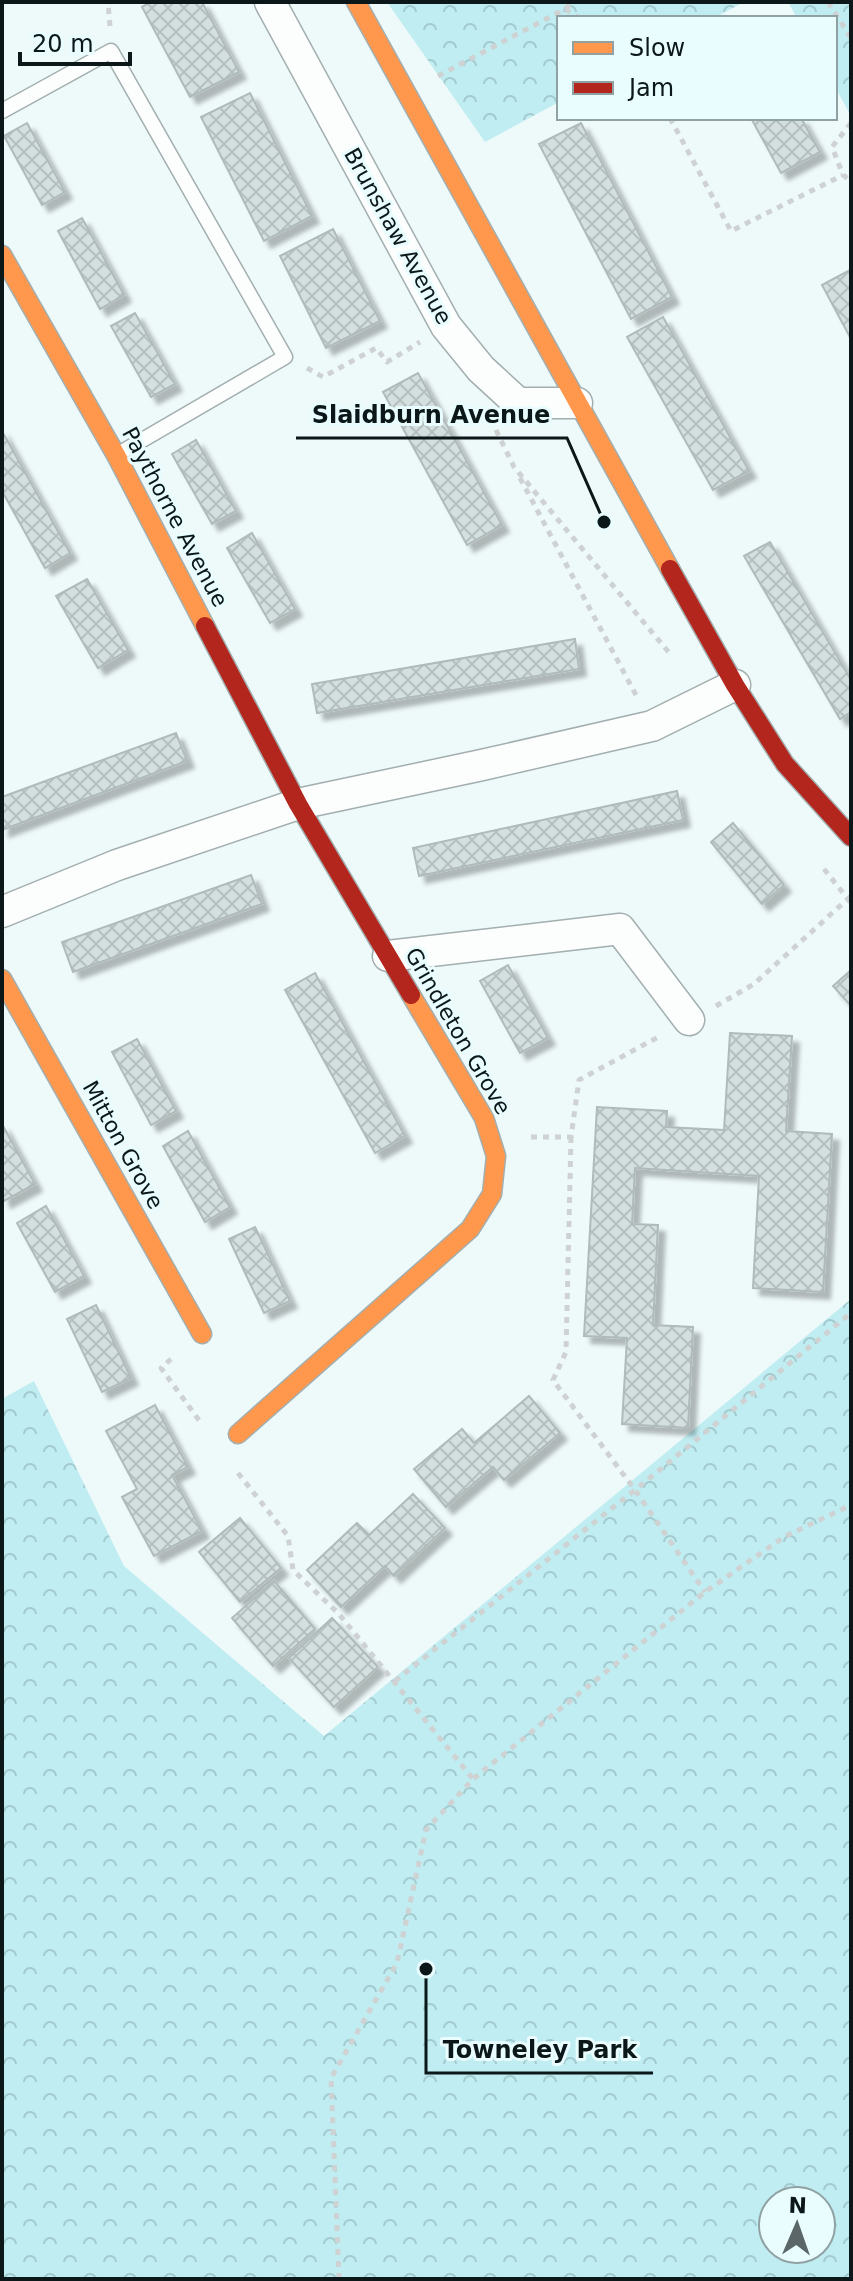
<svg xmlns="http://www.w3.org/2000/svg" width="853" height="2281" font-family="'DejaVu Sans',sans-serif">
<defs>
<pattern id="park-crowns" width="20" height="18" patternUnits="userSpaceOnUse" patternTransform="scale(2)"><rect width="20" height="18" fill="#bfedf1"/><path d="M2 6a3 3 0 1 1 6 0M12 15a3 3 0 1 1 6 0" fill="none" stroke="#a3cace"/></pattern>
<pattern id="building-cross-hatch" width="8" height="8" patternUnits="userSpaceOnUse" patternTransform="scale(2)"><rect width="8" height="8" fill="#d4e0e0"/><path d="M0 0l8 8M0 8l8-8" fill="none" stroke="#b5bfbf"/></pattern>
<filter id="shadow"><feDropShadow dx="7" dy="7" stdDeviation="2" flood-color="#0004"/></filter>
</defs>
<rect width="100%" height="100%" fill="#eef9fa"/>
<!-- park -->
<g fill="url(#park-crowns)" fill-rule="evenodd">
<polygon points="387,2 744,2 714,18 559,18 559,102 485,142"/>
<polygon points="788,2 851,2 851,116 835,87 835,18 797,18"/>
<path d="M851,1299V2279H2V1399L34,1381L124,1566L324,1736ZM773,2201H821V2249H773Z"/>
</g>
<!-- building -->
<g fill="url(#building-cross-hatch)" stroke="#afbaba" stroke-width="2" filter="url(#shadow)">
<polygon points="151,2 202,2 239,72 190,97 142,7"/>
<polygon points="250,93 312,216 264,241 201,117"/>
<polygon points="751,118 801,118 820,152 781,173"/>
<polygon points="27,123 65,192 42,205 4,136"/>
<polygon points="581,123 672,297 631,319 539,144"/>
<polygon points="82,218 124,295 100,309 58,231"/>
<polygon points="333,229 380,321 326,348 280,256"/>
<polygon points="850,270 851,271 851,339 822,285"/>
<polygon points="135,313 175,384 151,397 111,326"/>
<polygon points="663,317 749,471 713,490 627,337"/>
<polygon points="418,373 502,525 467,545 383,392"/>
<polygon points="2,431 70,553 45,568 2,491"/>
<polygon points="196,440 236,511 212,524 172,454"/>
<polygon points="252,533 295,609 270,623 227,548"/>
<polygon points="770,542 851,680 851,712 840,719 744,556"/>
<polygon points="87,579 128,650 98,668 56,596"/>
<polygon points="575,639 579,669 317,713 312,684"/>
<polygon points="176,733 187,761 2,830 2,797"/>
<polygon points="677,791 683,820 419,876 413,848"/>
<polygon points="733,823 784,885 762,904 711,842"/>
<polygon points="251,875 262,904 73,972 62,942"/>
<polygon points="508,965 548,1038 520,1053 480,981"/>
<polygon points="851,970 851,1006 833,986"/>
<polygon points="315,973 405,1136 375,1153 285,990"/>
<polygon points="730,1033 792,1036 786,1131 832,1134 823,1292 753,1288 759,1176 635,1168 632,1224 658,1225 653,1325 693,1327 688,1428 622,1424 627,1338 584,1336 597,1107 667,1111 666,1127 724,1130"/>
<polygon points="137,1039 176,1111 151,1125 112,1052"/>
<polygon points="2,1124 35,1184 4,1201 2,1196"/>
<polygon points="188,1131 230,1207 205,1222 163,1146"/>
<polygon points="46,1206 84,1276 55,1292 17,1223"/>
<polygon points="255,1227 290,1301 264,1313 229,1239"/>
<polygon points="96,1305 131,1378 102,1392 67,1319"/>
<polygon points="529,1396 560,1433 504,1480 493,1467 446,1507 414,1469 462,1429 474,1443"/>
<polygon points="155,1405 188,1467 172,1475 202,1531 154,1556 122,1497 137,1489 106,1431"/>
<polygon points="413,1494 445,1528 394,1576 385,1566 341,1607 307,1570 357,1523 369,1535"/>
<polygon points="240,1518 281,1568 240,1602 199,1552"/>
<polygon points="274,1581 315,1629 273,1666 232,1618"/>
<polygon points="332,1618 378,1667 334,1707 289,1658"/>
</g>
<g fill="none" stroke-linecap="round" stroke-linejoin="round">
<!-- lane casing -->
<g stroke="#a3aeaf" stroke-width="17">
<polyline id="lane" points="2,111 111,51 285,357 120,453"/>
</g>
<!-- street casing -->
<g stroke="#a3aeaf" stroke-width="33">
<g id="street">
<polyline points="270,2 446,326 481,369 518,403 577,403"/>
<polyline points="2,912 117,865 298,804 482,765 652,726 735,685"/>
<polyline points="388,956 620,929 689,1020"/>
</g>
</g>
<!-- slow casing -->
<g stroke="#a3aeaf" stroke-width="21">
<g id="slow">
<polyline points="356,2 670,569"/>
<polyline points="2,255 116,455 205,626"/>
<polyline points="2,979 202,1334"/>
<polyline points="238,1434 470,1229 492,1194 496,1156 484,1118 411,995"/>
</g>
</g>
<!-- jam casing -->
<g stroke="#a3aeaf" stroke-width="21">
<g id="jam">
<polyline points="670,569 735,685 785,764 851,837"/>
<polyline points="205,626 298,804 411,995"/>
</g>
</g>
<!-- path -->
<g stroke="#cfd2d3" stroke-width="5" stroke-dasharray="6 6" stroke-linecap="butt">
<polyline points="828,2 851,38"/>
<polyline points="565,9 579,18"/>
<polyline points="110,26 108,3 110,2"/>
<polyline points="438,76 565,9 573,2"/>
<polyline points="670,118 731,231 843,175"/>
<polyline points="851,123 832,147 843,175 851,181"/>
<polyline points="307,368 323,377 376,348 387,362 420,342"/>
<polyline points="496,430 514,467 671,655"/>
<polyline points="520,478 636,695"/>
<polyline points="824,869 851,903"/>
<polyline points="716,1006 754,984 851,896"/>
<polyline points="531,1137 571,1137 579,1080 662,1035"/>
<polyline points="571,1137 566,1352 553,1380 635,1490 705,1592"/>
<polyline points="171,1359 161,1368 201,1423"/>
<polyline points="238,1473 288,1536 293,1570 339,1614 473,1779"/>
<polyline points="395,1681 635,1490 851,1313"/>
<polyline points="339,2279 331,2078 397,1963 426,1830 473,1779 705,1592 784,1537 851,1505"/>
</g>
<!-- lane -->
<use href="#lane" stroke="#fcfefe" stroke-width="14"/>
<!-- street -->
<use href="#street" stroke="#fcfefe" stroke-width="30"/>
<!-- slow -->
<use href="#slow" stroke="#ff974d" stroke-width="18"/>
<!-- jam -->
<use href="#jam" stroke="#b3261e" stroke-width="18"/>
</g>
<g text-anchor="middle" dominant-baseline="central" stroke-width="6" stroke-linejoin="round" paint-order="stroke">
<!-- street labels -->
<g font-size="22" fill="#0b1718" stroke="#e9fdff">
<text transform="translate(398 236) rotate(61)">Brunshaw Avenue</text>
<text transform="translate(175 517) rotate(62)">Paythorne Avenue</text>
<text transform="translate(458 1031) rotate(60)">Grindleton Grove</text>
<text transform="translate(123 1145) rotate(61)">Mitton Grove</text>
</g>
</g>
<!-- callouts -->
<path fill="none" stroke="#0b1718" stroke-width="3" d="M604 522L567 438H296M426 1969L426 2073H653"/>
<g fill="#0b1718" stroke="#e9fdff" stroke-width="3">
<circle cx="604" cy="522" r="8"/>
<circle cx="426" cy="1969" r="8"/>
</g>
<g font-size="24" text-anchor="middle" font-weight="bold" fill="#0b1718" stroke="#e9fdff" stroke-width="6" stroke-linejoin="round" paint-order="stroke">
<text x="431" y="423">Slaidburn Avenue</text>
<text x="540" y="2058">Towneley Park</text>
</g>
<!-- border -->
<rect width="853" height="2281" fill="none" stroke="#0b1718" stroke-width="8"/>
<!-- legend -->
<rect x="557" y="16" width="280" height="104" fill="#e9fdff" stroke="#90a1a3" stroke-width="2"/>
<rect x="573" y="42" width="40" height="12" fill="#ff974d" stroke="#90a1a3" stroke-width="2"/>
<text x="629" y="56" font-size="24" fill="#0b1718">Slow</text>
<rect x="573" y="82" width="40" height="12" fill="#b3261e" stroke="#90a1a3" stroke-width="2"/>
<text x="629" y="96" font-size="24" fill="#0b1718">Jam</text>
<!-- north arrow -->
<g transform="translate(797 2225) rotate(2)"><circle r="38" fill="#e9fdff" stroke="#90a1a3" stroke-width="2"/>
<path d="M0-6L14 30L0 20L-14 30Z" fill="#5a6667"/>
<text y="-12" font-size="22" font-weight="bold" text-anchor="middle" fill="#0b1718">N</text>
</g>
<!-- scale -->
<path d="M20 52v12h110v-12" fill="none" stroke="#0b1718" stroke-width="4"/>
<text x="32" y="52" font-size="24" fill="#0b1718" stroke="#e9fdff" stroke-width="6" paint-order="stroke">20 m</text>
</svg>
